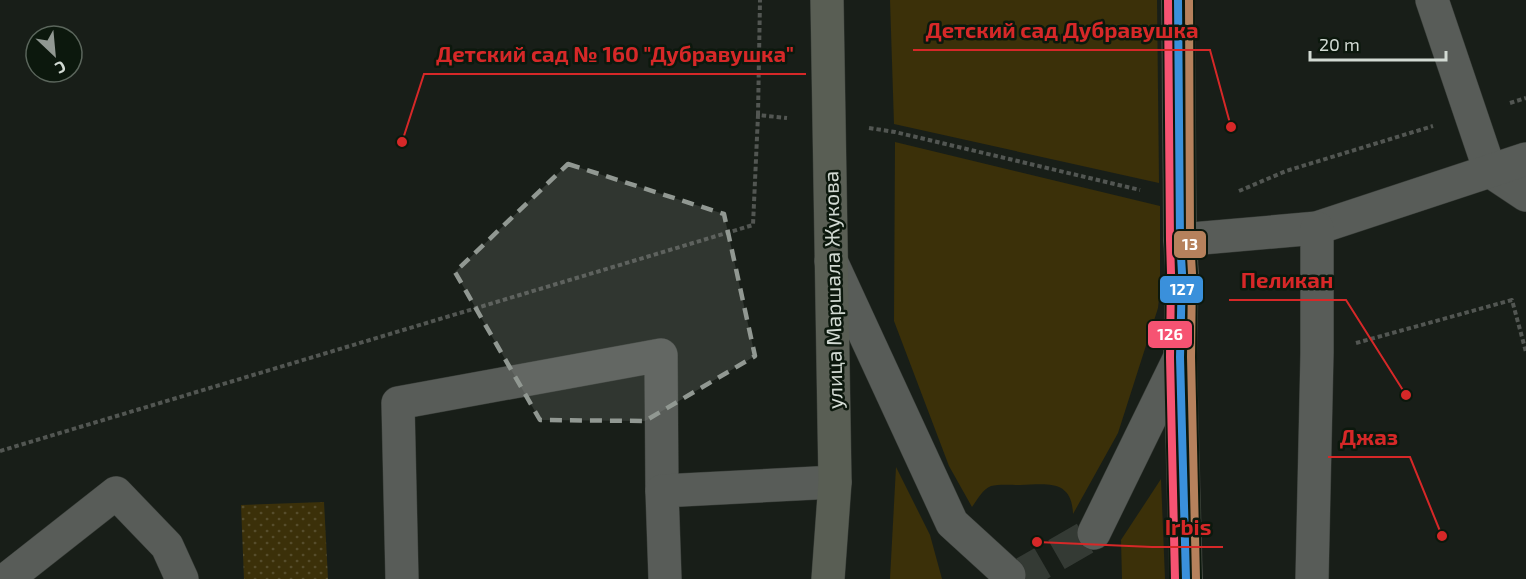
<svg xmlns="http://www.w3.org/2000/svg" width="1526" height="579" font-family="'Exo 2',sans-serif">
<defs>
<pattern id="park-dots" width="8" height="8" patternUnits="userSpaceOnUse" patternTransform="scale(1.5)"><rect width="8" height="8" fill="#3b3009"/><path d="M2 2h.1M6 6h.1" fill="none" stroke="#564d2c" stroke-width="1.8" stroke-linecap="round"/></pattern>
</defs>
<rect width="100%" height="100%" fill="#181e18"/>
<!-- grass -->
<g fill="#3b3009">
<polygon points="890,0 1157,0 1159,183 894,124"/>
<path d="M895,142L1160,206V289L1158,308L1118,433L1073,514C1072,479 1047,484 1020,485C1013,485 998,484 991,486C983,489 977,500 972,507L949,466L894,321Z"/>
<polygon points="896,467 930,535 942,579 890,579"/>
<polygon points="1161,479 1165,579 1122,579 1121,540"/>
</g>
<!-- park -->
<polygon fill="url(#park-dots)" points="324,502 328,579 244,579 241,505"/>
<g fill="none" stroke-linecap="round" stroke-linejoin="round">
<!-- minor-tunnel -->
<polyline stroke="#343a34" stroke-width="33" stroke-dasharray="33 16" stroke-linecap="butt" points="1014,579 1094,533"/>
<!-- minor casing -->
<g stroke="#353a35" stroke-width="34">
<g id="minor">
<polyline points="1432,0 1490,171 1526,195"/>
<polyline points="1180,240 1317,228 1526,159"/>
<polyline points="831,261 952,523 1009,575"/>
<polyline points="1094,533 1180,357"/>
<polyline points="5,579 8,578 116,493 167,546 182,579"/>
<polyline points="402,579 398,403 661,355 662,491"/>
<polyline points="665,579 662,491 835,482"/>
<polyline points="1312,579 1317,353 1317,228"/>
</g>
</g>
<!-- major casing -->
<g stroke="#353a35" stroke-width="34">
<g id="major">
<polyline points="827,0 835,482 828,579"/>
<polyline points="1178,0 1180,240 1182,273 1180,357 1186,579"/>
</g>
</g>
<!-- path -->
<g stroke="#525652" stroke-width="4" stroke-dasharray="4.5 3" stroke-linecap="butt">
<polyline points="1510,103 1526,98"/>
<polyline points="758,115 760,0"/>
<polyline points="869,128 895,132 1140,190"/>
<polyline points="1239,191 1286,171 1433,126"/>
<polyline points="1356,343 1512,300 1526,352"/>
<polyline points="0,451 753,225 758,115 787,118"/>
</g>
<!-- minor -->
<use href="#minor" stroke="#585c58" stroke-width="33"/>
<!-- major -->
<use href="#major" stroke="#595e54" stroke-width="33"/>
<!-- bus-1 casing -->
<g stroke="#0c180d" stroke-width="12">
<polyline id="bus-1" points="1178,0 1180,240 1182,273 1180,357 1186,579"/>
</g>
<!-- bus-2 casing -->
<g stroke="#0c180d" stroke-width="12">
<polyline id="bus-2" points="1168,0 1170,240 1171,273 1170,357 1175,579"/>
</g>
<!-- bus-3 casing -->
<g stroke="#0c180d" stroke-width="12">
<polyline id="bus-3" points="1189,0 1190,240 1192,273 1191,357 1196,579"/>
</g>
<!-- bus-1 -->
<use href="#bus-1" stroke="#3a90db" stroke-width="8"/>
<!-- bus-2 -->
<use href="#bus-2" stroke="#f65372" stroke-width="8"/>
<!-- bus-3 -->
<use href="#bus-3" stroke="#b6815c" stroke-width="8"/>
</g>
<!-- marked area -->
<path fill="#919892" fill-opacity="0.2" stroke="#919892" stroke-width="4.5" stroke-dasharray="12 8" stroke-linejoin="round" d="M568,164L724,214L755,356L645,421L540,420L455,272Z"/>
<g text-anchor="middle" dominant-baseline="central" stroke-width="5" stroke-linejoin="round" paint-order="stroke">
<!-- street labels -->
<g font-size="21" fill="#d2dad3" stroke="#0c180d">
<text transform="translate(832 290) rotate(-91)">улица Маршала Жукова</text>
</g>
</g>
<!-- callouts -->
<path fill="none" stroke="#d62828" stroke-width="2" d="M1231 127L1210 50H913M402 142L424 74H806M1406 395L1346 300H1229M1442 536L1410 457H1328M1037 542L1152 547H1223"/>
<g fill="#d62828" stroke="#0c180d" stroke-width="2">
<circle cx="1231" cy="127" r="6"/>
<circle cx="402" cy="142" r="6"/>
<circle cx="1406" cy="395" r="6"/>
<circle cx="1442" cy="536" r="6"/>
<circle cx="1037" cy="542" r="6"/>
</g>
<g font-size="22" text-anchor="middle" font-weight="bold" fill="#d62828" stroke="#0c180d" stroke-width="5" stroke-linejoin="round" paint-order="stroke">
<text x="1062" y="38">Детский сад Дубравушка</text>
<text x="615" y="62">Детский сад № 160 "Дубравушка"</text>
<text x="1287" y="288">Пеликан</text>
<text x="1369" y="445">Джаз</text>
<text x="1188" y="535">Irbis</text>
</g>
<g stroke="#0c180d" stroke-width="2">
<rect x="1173" y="230" width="34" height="29" rx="6" fill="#b6815c"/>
<rect x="1159" y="275" width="45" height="29" rx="6" fill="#3a90db"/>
<rect x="1147" y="320" width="46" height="29" rx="6" fill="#f65372"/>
</g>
<g font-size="16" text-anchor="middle" font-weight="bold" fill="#fff">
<text x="1190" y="250">13</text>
<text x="1182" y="295">127</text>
<text x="1170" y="340">126</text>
</g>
<!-- north arrow -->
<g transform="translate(54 54) rotate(154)"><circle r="28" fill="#0c180d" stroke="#5b665c" stroke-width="1.5"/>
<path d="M0-4.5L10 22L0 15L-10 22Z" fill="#919892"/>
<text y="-9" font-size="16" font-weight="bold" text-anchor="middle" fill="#d2dad3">С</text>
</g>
<!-- scale -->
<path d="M1310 51v9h136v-9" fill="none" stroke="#d2dad3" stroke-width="3"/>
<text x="1319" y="51" font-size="18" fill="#d2dad3" stroke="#0c180d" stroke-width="4.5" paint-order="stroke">20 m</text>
</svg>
